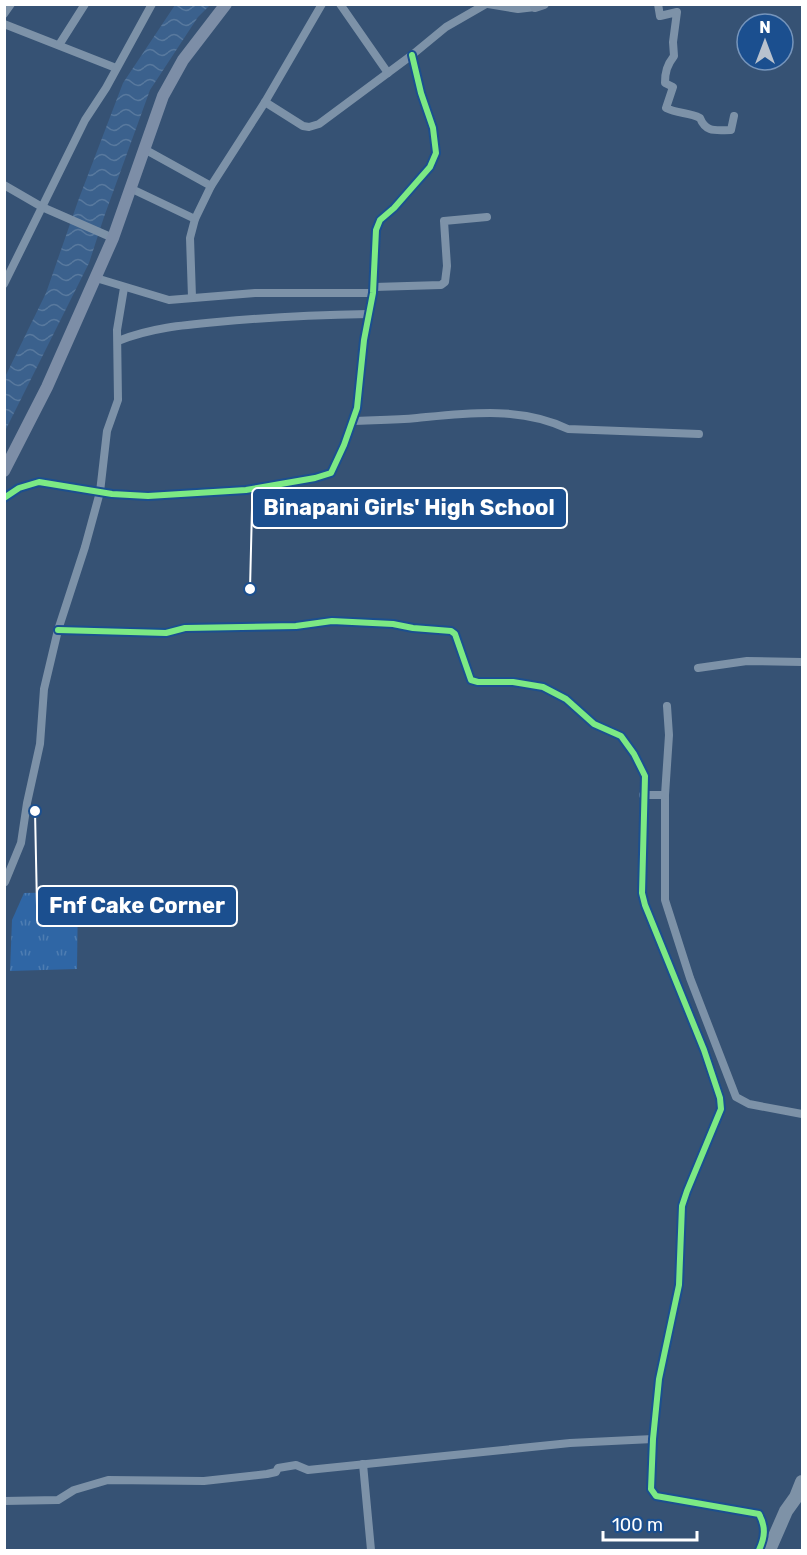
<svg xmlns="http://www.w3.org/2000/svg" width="807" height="1555" font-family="Rubik,sans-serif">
<defs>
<pattern id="grass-tufts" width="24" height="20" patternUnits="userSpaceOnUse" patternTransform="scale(1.5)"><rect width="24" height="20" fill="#2f66a5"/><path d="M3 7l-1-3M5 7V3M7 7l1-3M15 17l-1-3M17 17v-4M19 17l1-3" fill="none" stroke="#4e7db2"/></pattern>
<pattern id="water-waves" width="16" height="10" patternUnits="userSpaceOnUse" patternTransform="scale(1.5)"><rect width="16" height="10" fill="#3b618d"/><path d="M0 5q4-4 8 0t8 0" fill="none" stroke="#58799e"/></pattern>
</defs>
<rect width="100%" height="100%" fill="#365274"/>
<!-- grass -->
<polygon fill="url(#grass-tufts)" points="78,892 77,969 10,971 12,920 24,893"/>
<!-- water -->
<polygon fill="url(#water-waves)" points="175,5 210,5 198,17 150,90 104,217 89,263 5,431 5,377 46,293 78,201 123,83"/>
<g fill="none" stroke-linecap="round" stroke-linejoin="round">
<!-- street -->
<g stroke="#7d92a8" stroke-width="8">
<polyline points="340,4 388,73"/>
<polyline points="488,4 518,9 535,7"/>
<path d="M658,4L660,16L677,12L673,42L674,56C667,65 665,72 665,83L673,87L666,108C678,114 689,112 700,118C706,133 716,130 731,130L734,116"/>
<polyline points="4,14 11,4"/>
<polyline points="4,24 116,68"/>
<polyline points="59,45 85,4"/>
<polyline points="265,102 303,126 309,127 319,124 412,55 446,27 486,4"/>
<polyline points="146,150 211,186"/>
<polyline points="4,185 42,207 113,238"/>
<polyline points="132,189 195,219"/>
<polyline points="96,278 169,300 255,293 373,293"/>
<polyline points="4,284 85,120 106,88 152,4"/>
<polyline points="374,287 441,285 445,282 447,266 444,221 487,217"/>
<polyline points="192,297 190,238 195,219 211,186 265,102 322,4"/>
<path d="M118,341C150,328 183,325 217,322C268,317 318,315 369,314"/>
<path d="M352,421C374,420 396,420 417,418C468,413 520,406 568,429L699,434"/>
<polyline points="4,498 19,488 39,482 112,494 148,496 246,490 315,478 331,473 344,445 357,408 364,340 373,293 376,230 380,220 394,208 430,167 436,153 433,128 421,93 412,55"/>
<path d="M58,630L166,633L185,628L296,626L332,621L393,624L413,628L451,631L455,634L471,680L478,682H513L543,687L566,699L594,724L621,736L634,754L645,776L642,893L645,905L704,1050L720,1098L721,1109L687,1191L682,1206L679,1285L659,1379L653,1439L651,1489L656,1496L759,1514C766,1527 765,1537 759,1550"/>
<polyline points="698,668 747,661 802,662"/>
<polyline points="643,795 665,795 665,900 690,978 736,1097 749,1104 802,1114"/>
<polyline points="665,795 669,735 667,706"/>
<polyline points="5,882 21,843 27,803 40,744 44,689 58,630 85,547 100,492 107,431 118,400 117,330 124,288"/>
<polyline points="363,1464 371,1550"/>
<polyline points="4,1501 58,1500 74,1490 108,1480 204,1481 267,1474 276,1472 278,1468 296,1465 308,1470 570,1443 653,1439"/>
</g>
<!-- secondary -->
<polyline stroke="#798da4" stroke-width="10" points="535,7 544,4"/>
<!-- primary -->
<polyline stroke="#7d8ea7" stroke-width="12" points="4,471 47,387 113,238 163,96 183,60 226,4"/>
<!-- highway -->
<polyline stroke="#7e92a7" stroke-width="14" points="769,1550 786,1511 796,1497 802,1482"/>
<!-- cycleway casing -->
<g stroke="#1b4f8f" stroke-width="10">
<g id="cycleway">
<polyline points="4,498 19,488 39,482 112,494 148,496 246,490 315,478 331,473 344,445 357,408 364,340 373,293 376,230 380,220 394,208 430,167 436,153 433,128 421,93 412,55"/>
<path d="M58,630L166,633L185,628L296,626L332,621L393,624L413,628L451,631L455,634L471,680L478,682H513L543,687L566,699L594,724L621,736L634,754L645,776L642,893L645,905L704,1050L720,1098L721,1109L687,1191L682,1206L679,1285L659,1379L653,1439L651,1489L656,1496L759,1514C766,1527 765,1537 759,1550"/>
</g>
</g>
<!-- cycleway -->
<use href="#cycleway" stroke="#7ce984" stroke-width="6"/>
</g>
<!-- callouts -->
<path fill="none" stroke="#fff" stroke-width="2" d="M250 589L252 508M35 811L37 906"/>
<g fill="#fff" stroke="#1b4f8f" stroke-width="2">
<circle cx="250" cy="589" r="6"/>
<circle cx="35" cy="811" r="6"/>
</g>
<g fill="#1b4f8f" stroke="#fff" stroke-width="2">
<rect x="252" y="488" width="315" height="40" rx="6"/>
<rect x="37" y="886" width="200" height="40" rx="6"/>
</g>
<g font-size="22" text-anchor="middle" font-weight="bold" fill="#fff">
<text x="409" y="515">Binapani Girls' High School</text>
<text x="137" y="913">Fnf Cake Corner</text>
</g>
<!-- border -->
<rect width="807" height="1555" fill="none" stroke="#ffffff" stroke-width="12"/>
<!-- north arrow -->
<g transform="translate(765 42)"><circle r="28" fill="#1b4f8f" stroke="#7695bc" stroke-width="1.5"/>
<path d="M0-4.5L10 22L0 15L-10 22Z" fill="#b9c2ce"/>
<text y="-9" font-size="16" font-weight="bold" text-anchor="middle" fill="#ffffff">N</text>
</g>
<!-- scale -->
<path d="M603 1531v9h94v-9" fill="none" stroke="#ffffff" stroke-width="3"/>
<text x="612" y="1531" font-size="18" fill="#ffffff" stroke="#1b4f8f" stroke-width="4.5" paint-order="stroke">100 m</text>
</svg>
